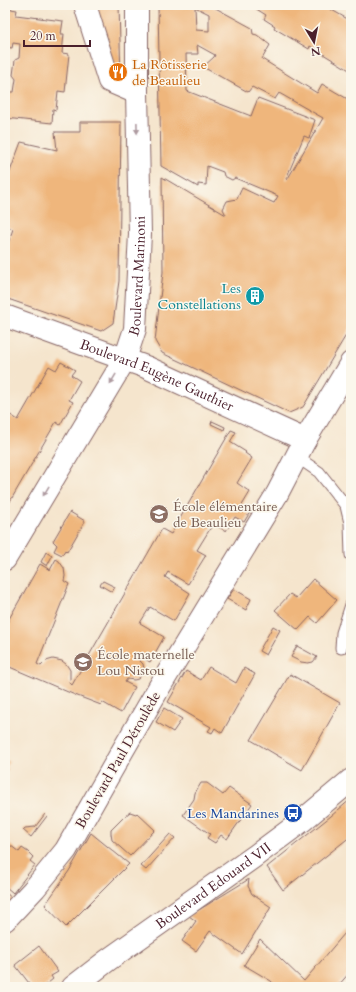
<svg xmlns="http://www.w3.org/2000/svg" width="356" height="992" font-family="Cardo,serif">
<rect width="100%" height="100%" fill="#fbf7ec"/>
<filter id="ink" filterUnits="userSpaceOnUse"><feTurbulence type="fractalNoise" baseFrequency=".025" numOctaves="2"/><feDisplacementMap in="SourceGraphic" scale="8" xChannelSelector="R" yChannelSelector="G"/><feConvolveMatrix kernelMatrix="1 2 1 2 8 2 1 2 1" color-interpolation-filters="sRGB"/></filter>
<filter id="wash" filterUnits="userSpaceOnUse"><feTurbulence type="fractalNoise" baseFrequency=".012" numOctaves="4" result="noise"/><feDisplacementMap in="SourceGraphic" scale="16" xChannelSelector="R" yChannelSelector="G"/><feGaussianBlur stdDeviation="0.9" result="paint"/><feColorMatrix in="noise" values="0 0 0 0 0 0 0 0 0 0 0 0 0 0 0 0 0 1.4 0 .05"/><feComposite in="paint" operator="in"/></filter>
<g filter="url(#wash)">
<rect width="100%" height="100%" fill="#f5e5cd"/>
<g id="blocks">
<!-- building -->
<g fill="#efb67c" fill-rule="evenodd">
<polygon points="5,5 12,5 11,9 17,10 16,15 63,21 61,34 64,34 62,53 69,54 65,92 58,91 56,110 53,109 52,123 5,118 5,85 8,85 8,92 14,92 16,79 13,75 15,60 19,58 20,44 13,43 12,48 5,47"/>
<polygon points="94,5 119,5 121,81 118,80"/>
<path d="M158,5H210L252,28L253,34L257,35L270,45L262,59L317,93L322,84L351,101V327L303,407L289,413L162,353L155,341L163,272L162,177L226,215L223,209L227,201L237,199L242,188L274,203L278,196L235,178L232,180L224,176L223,172L207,166L206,185L198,184V187L161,166ZM195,7L209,14V31L196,30ZM197,45L215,55L214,57L203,67L248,92L252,87L275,99L279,93L323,118L287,180L286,179L304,136L309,138L315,120L258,98L251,116L187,91L186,54H198Z"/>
<polygon points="250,5 323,5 351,21 351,71 310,46 309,49 274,28 275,26 264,19 266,15"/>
<polygon points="80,122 121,122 119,281 113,323 101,331 5,298 5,252 13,229 5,226 5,185 21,142 57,150 55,132 80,132"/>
<polygon points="61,362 75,370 71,375 80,381 69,400 73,402 60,425 56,422 5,510 5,421 9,414 18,420 49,366 56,370"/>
<polygon points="212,421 225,427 224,430 211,424"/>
<polygon points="231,430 236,432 230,442 246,452 245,453 252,458 237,483 250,492 241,507 250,512 244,522 235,517 226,531 213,524 197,550 206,555 188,584 168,572 165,577 190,593 174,621 150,607 140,623 164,637 150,662 140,656 138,659 143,664 144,669 143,673 138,679 134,680 127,679 125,682 135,687 121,713 102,702 101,705 75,695 5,665 5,626 40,564 50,570 56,559 59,561 64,568 65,576 64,581 69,584 37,664 41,666 46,661 53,659 62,661 66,664 70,670 70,679 69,682 72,685 162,529 171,534"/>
<polygon points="70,512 85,521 67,552 65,550 62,555 54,551 57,545 53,541"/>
<polygon points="46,552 52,556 47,566 41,562"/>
<polygon points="313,579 337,600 317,623 310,617 298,630 275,610 290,594 296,598"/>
<polygon points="103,581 115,587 112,592 100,585"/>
<polygon points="234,589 251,599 246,610 227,599"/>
<polygon points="273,626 280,630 266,655 259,651"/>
<polygon points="297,646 317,657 313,662 308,663 301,662 291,657"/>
<polygon points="209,667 236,683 244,668 255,674 222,733 215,728 212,733 208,731 211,727 168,702 186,671 201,680"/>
<polygon points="290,674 340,703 302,770 251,740"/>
<polygon points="164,708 182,719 173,732 156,722"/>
<polygon points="5,759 9,762 6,768 8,769 5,773"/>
<polygon points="201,783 207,783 223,795 229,788 252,804 227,839 221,835 215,843 207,838 210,834 183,815 194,799 195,793"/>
<polygon points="351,799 351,836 283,890 267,867 331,816"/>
<polygon points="130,812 136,814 137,813 155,830 130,856 112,840 111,834 111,830 124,817"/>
<polygon points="45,814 47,816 31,837 23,830 25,828 35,827"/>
<polygon points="91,833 129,864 66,927 45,905 69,871"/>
<polygon points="170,834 175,838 146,870 141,866"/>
<polygon points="6,842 19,852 22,848 28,852 33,857 30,861 35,865 13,893 5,886 5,843"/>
<polygon points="249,879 248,886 252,894 271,907 242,954 210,931 196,951 182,941 196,921 189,916"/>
<polygon points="5,892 14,900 5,909"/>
<polygon points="351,926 351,971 337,987 277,987 271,981 244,965 260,939 304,981"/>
<polygon points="39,946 58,972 51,976 53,979 43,987 40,986 39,987 32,987 15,965"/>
</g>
</g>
</g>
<g filter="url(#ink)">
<use href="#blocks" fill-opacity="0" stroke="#866464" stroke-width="1"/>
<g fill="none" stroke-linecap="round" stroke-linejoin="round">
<!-- service casing -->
<g stroke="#866464" stroke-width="13">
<g id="service">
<polyline points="297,457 319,472 346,506 350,523 351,555"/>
<polyline points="341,648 342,633 351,605"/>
</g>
</g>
<!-- minor casing -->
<g stroke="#866464" stroke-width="24">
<g id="minor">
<polyline points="85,5 109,81 137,93"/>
<polyline points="305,440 351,363"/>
<path id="s1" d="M5,559L125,359L135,329L140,234L137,93V5"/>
</g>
</g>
<!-- tertiary casing -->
<g stroke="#866464" stroke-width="24">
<g id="tertiary">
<path id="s2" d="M5,316L146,367L305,440L277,494L160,686L123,750L66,850L35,888L5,920"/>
<path id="s3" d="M73,987L108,960L255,856L302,821L351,780"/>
</g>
</g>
<!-- service -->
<use href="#service" stroke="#fff" stroke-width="11"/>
<!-- minor -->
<use href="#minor" stroke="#fff" stroke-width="22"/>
<!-- tertiary -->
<use href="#tertiary" stroke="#fff" stroke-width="22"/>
</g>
<!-- one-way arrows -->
<defs><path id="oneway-solid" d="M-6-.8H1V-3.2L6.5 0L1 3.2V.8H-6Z"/></defs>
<g fill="#ae9aa0">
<use href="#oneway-solid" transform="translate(137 128) rotate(89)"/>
<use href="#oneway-solid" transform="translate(113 379) rotate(121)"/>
<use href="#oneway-solid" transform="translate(46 491) rotate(121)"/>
</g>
</g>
<!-- icons -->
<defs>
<g id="restaurant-disc" transform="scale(1)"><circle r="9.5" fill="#e8710a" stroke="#fbf7ec"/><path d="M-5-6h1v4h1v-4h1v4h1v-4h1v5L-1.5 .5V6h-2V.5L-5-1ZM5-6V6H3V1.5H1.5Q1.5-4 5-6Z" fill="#fff"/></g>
<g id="building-disc" transform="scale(1)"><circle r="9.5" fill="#0f9aa8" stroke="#fbf7ec"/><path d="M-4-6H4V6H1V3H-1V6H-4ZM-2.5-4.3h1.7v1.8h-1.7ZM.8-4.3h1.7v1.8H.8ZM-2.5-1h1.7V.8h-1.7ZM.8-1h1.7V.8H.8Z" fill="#fff"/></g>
<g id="school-disc" transform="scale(1)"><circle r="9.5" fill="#8d6e63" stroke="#fbf7ec"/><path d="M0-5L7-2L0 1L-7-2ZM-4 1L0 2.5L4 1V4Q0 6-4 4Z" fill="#fff"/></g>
<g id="bus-disc" transform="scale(1)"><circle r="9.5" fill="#1a4fb4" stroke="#fbf7ec"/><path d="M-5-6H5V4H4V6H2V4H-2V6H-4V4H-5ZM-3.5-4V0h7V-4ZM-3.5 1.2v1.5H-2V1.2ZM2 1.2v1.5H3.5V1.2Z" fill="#fff"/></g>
</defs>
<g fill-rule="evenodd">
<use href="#restaurant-disc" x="118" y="72"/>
<use href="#building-disc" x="255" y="296"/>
<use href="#school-disc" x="159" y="514"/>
<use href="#school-disc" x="83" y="662"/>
<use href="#bus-disc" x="293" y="813"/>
</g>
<g text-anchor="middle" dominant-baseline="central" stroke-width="3" stroke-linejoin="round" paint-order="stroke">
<!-- food labels -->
<g font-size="14" fill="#c56008" stroke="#fbf7ec" text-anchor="start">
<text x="132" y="64">La Rôtisserie<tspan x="132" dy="16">de Beaulieu</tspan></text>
</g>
<!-- street labels -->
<g font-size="14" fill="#4a1f2b" stroke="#fbf7ec">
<text stroke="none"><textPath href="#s1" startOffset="318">Boulevard Marinoni</textPath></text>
<text stroke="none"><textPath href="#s2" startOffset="163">Boulevard Eugène Gauthier</textPath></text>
<text transform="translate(118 760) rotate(-60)">Boulevard Paul Déroulède</text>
<text stroke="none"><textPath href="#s3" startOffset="173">Boulevard Edouard VII</textPath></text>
</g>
<!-- culture labels -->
<g font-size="14" fill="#0d838f" stroke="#fbf7ec" text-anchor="end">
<text x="241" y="288">Les<tspan x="241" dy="16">Constellations</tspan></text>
</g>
<!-- education labels -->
<g font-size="14" fill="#785e54" stroke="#fbf7ec" text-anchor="start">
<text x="173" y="506">École élémentaire<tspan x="173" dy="16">de Beaulieu</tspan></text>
<text x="97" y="654">École maternelle<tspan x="97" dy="16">Lou Nistou</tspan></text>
</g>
<!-- transit labels -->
<g font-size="14" fill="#164399" stroke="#fbf7ec" text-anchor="end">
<text x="279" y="813">Les Mandarines</text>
</g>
</g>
<!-- margin -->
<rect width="356" height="992" fill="none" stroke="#fbf7ec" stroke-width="20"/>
<!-- north arrow -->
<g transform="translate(314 42) rotate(170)" stroke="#fbf7ec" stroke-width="3" paint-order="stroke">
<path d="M0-3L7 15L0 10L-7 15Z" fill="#4a1f2b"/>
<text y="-6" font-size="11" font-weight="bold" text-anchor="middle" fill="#4a1f2b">N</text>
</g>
<!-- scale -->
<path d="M24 40v6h66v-6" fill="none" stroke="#4a1f2b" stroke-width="2"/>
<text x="30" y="40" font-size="12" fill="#4a1f2b" stroke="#fbf7ec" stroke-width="3" paint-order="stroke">20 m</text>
</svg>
